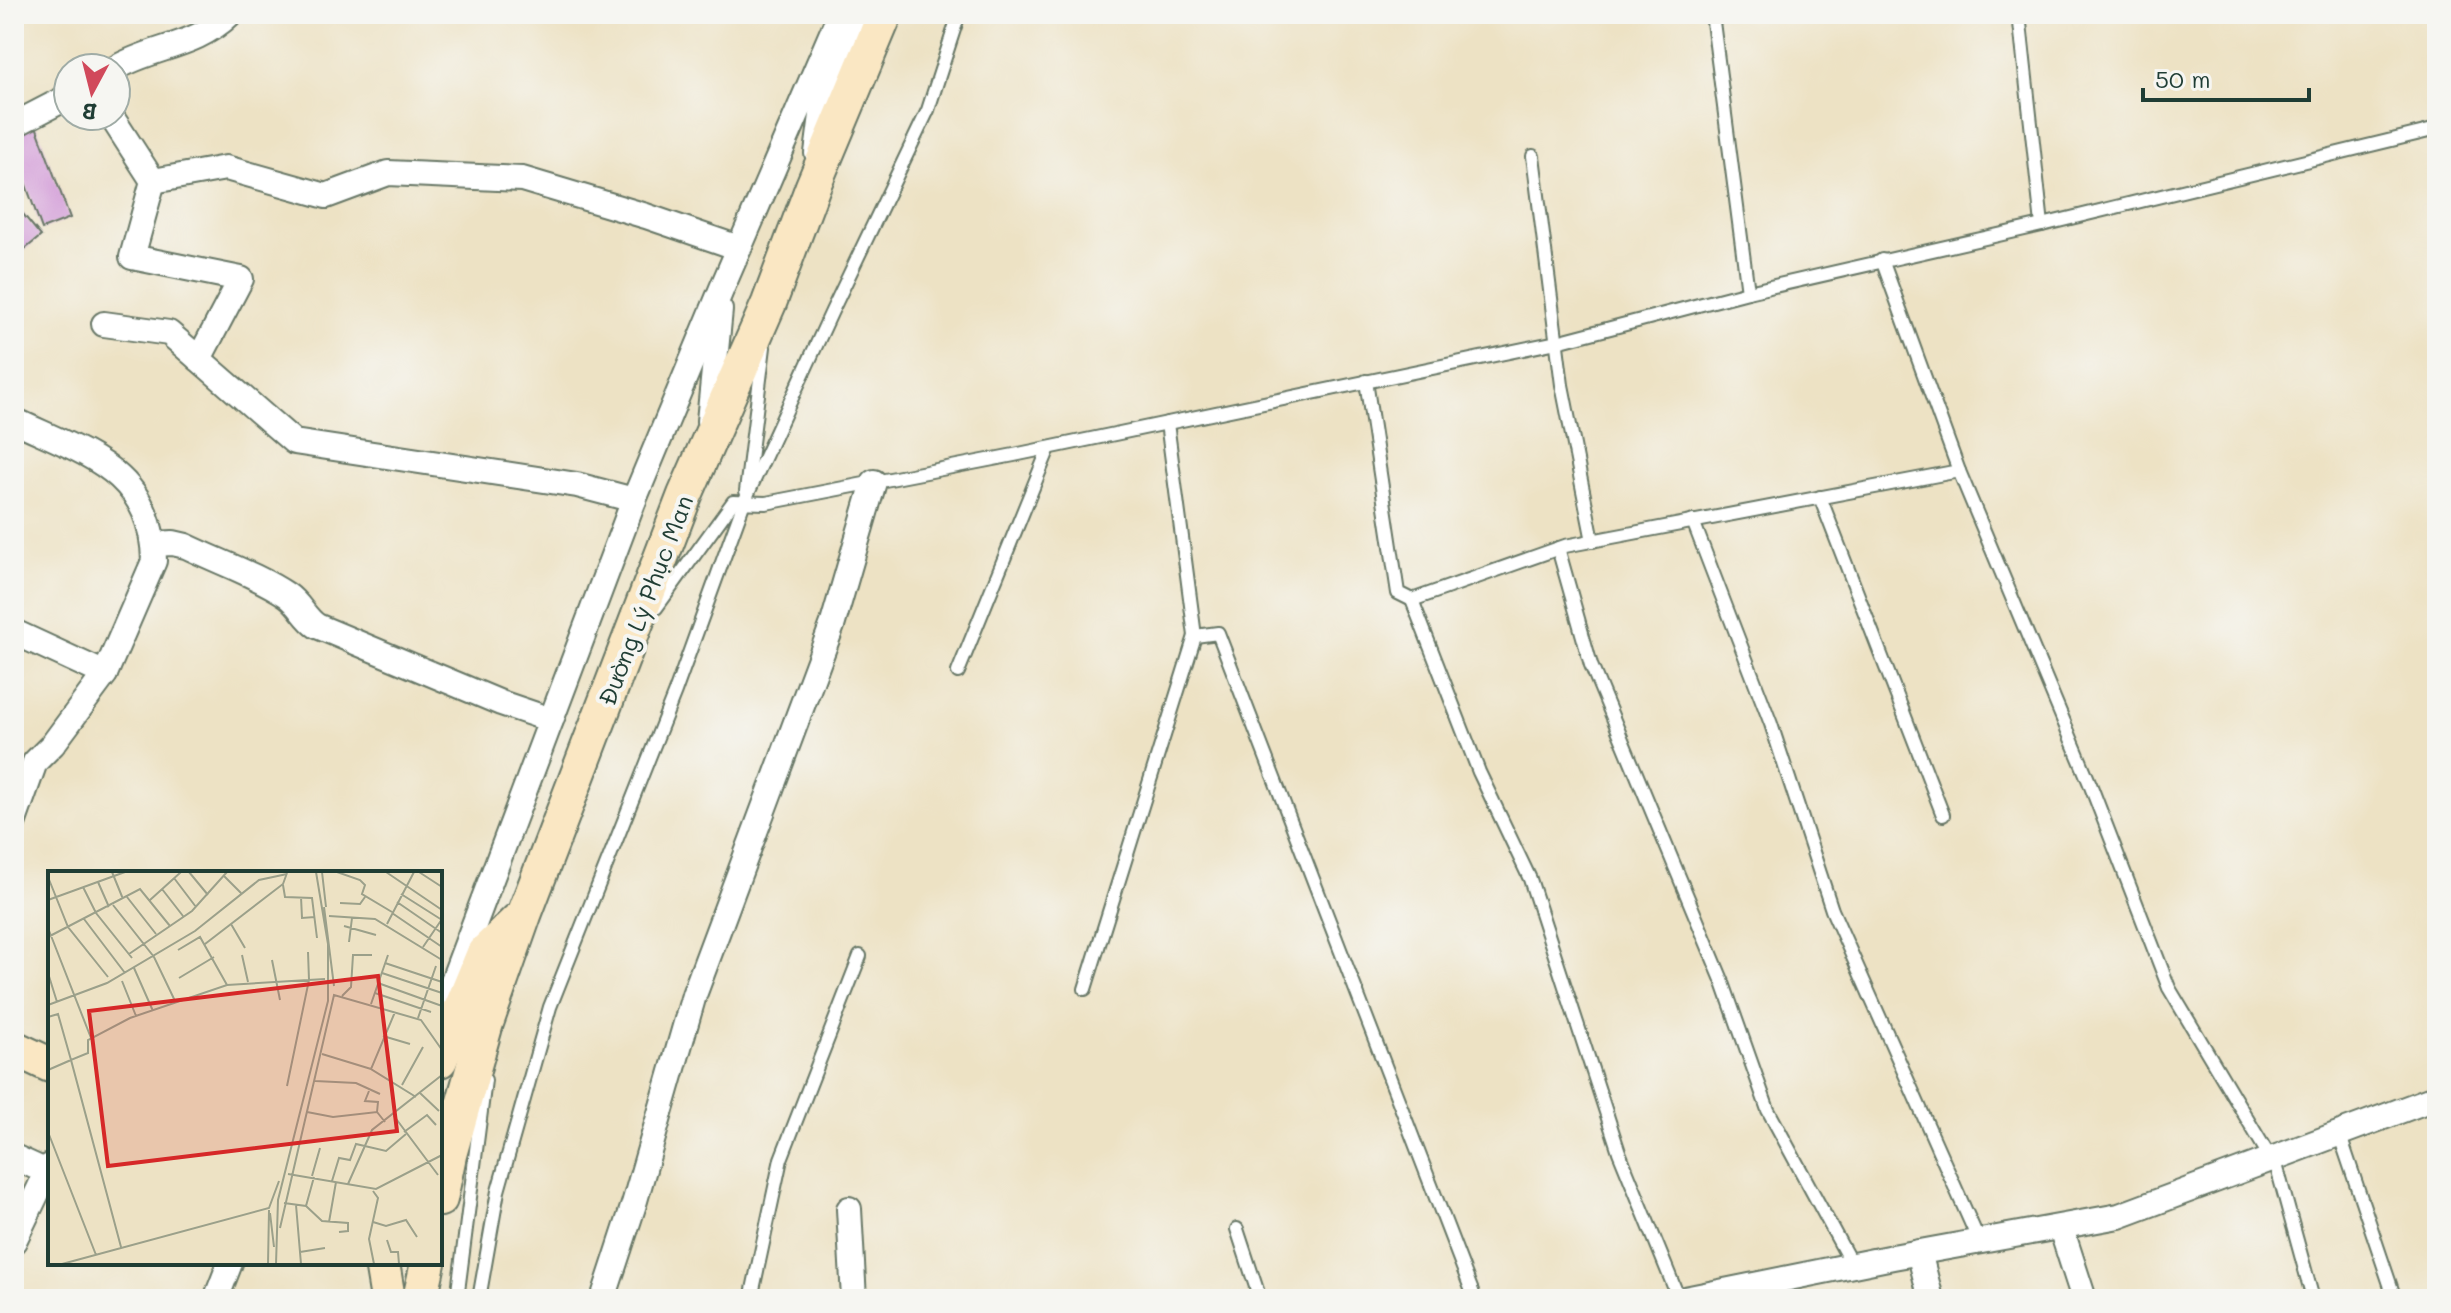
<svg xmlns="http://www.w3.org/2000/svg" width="2451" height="1313" font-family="Mali,sans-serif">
<rect width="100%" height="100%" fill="#f6f6f2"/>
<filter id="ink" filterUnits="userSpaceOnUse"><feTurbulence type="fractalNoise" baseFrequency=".0125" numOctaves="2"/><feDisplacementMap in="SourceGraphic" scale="16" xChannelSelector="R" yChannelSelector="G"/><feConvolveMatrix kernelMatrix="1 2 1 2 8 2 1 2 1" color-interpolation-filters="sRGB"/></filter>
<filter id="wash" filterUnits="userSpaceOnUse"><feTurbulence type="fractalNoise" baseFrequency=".006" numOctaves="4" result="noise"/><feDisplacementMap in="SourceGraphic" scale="32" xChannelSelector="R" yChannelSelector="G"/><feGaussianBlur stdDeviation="1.8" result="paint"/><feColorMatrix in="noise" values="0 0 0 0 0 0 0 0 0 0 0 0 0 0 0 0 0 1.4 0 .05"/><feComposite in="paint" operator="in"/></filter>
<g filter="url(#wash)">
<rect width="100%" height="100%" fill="#ede2c4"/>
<g id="blocks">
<!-- building -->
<g fill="#d199d7">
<polygon points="36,126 70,218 42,229 14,152 14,134"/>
<polygon points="14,203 41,236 14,258"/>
</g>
</g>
</g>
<g filter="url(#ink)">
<use href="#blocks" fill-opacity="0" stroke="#677766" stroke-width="2"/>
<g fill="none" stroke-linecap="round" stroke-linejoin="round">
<!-- lane casing -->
<g stroke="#677766" stroke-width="16">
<g id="lane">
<polyline points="1712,14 1748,292 2042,225 2437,129"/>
<polyline points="2019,14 2042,225"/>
<polyline points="1533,156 1562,385 1593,541"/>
<polyline points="1366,381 1398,593 1412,600"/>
<polyline points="1167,423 1195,636 1218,633 1475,1299"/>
<polyline points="1959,471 2090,784 2169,988 2271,1159"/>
<polyline points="746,491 764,347"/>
<polyline points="1820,497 1943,815"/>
<polyline points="1693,521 1771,724 1832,910 1979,1241"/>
<polyline points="1558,548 1591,665 1722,980 1768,1110 1852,1265"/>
<polyline points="656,608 733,502 766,503 1014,455 1557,342 1748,292"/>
<polyline points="958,672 1049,448"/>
<polyline points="1085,989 1195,636"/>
<polyline points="2339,1133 2395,1299"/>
<polyline points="2274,1157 2313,1299"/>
<polyline points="1237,1229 1260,1299"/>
<polyline points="457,1299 485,1080"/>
<polyline points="479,1299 498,1191 550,1007 675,692 744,502 832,311 928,110 959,14"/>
<polyline points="751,1299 781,1159 860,956"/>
<polyline points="1679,1299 1619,1152 1530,879 1479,772 1412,600 1565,546 1959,471 1882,260"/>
</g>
</g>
<!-- street casing -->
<g stroke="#677766" stroke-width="28">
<g id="street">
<path d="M116,68C154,46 196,47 230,14"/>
<polyline points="111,116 153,181 226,168 326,196 388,173 522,179 646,216 739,248"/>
<polyline points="14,125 68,97"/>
<polyline points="817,153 822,115 857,14"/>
<polyline points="153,181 132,257 241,279 199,359"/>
<polyline points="104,324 169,333 294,442 577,485 634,500"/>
<path d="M14,420C85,454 152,470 154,561L105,674L53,744L35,762L14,821"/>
<polyline points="709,421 720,310"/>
<path d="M154,544L173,543L186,546C219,562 257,575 287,595C300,604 305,618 317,626L501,703L551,720"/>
<polyline points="14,632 105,674"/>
<polyline points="440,1015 634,500 722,288 840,14"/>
<polyline points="14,1157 47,1172"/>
<polyline points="849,1209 854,1299"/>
<polyline points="2061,1228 2084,1299"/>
<polyline points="14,1241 50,1166"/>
<polyline points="1919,1252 1931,1299"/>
<polyline points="216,1299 230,1263"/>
<polyline points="603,1299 634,1204 694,995 833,623 874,482"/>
<polyline points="1685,1299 1893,1257 2119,1216 2437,1097"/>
</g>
</g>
<!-- secondary casing -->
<g stroke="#677766" stroke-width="38">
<g id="secondary">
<polyline points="14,1048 50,1065"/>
<polyline points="440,1060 484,953 518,920"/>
<polyline points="440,1199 449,1155 486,1023 524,915 685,495 769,303 813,186 885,14"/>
<polyline points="382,1263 388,1299"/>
<polyline points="420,1299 428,1263"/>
</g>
</g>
<!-- lane -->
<use href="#lane" stroke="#fff" stroke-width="12"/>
<!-- street -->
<use href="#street" stroke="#fff" stroke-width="24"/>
<!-- secondary -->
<use href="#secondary" stroke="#fae7c3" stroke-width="34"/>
</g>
</g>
<g text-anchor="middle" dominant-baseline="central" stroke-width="8" stroke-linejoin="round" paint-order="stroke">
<!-- street labels -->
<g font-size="24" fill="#1f3d34" stroke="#f6f6f2">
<text transform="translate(645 600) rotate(-69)">Đường Lý Phục Man</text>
</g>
</g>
<!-- overview -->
<g transform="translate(48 871)">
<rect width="394" height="394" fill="#ede2c4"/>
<path fill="none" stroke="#9ba08a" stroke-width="2" d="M64,1L75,28M141,1L160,24M274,1L278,36M289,1L312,9L317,14L314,23L344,41M338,1L394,39M371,1L394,16M176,5L193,22M0,6L20,56L60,106M126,7L148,36M50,11L61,36M235,14L237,26L264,27L269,67M35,16L48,42L84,87M114,18L135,45M353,23L394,49M79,26L108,63M253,26L254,47L267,46M0,29L77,1M102,29L133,1M349,31L394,62M292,32L312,33L317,26M65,34L106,86L128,132M276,36L286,115M344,42L394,76M281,45L327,48L394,89M36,48L77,102M183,53L197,77M339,53L366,1M296,55L328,64M0,57L43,167M0,66L92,18L122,55M301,71L304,47M157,73L235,13L239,2M375,76L394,48M130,79L152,66L179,114M81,83L144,40L179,1M194,84L200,111M224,89L232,129M337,92L394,111M86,97L105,140M0,102L9,131M334,102L394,122M131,107L166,86M74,110L88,145M330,112L394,135M327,122L383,141M294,125L303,116L305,84H324M323,133L340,84M0,134L59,112L147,60L211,9L239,3M347,141L323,198L368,226M0,146L10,143L23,189L40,182V169L82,147L179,114L277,108M370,147L388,95M335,165L362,173M274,183L323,198M0,199L23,189L73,376M267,210L308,212L332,223M354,214L375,176M239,215L261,109L260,81M321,220L317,230L330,231L329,241M372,222L391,240M259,241L285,246L329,241L337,251M346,245L390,304M0,261L48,384M356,261L379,244L388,254M240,303L328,318L394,284M264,305L272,277M284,310L291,287L302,289L308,273L338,280L358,263M300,313L324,259L394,204M325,320L330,327L321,368L326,393M236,332L258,335L274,350L300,352V360L291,361M248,334L253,393M258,335L266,306M222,342L226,376M281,351L288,311M325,351L338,355L358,349L369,366M232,357L286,124L373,149L394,179M339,369L343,381H350L351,393M252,381L277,377M14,393L221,337L231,310M220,393L221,339M228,393L230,329L280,130V73L268,1"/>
<path fill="#d62828" fill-opacity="0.15" stroke="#d62828" stroke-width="4" d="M330,105L349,260L60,295L41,140Z"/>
<rect width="394" height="394" fill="none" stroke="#1f3d34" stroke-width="4"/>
</g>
<!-- margin -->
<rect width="2451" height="1313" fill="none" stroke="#f6f6f2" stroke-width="48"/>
<!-- north arrow -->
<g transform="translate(92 92) rotate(187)"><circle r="38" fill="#f6f6f2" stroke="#a0aca6" stroke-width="2"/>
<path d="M0-6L14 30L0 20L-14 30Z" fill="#d1495b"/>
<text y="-12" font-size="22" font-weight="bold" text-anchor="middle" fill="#1f3d34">B</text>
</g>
<!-- scale -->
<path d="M2143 88v12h166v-12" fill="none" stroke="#1f3d34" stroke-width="4"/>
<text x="2155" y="88" font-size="24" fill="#1f3d34" stroke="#f6f6f2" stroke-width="6" paint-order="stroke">50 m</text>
</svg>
